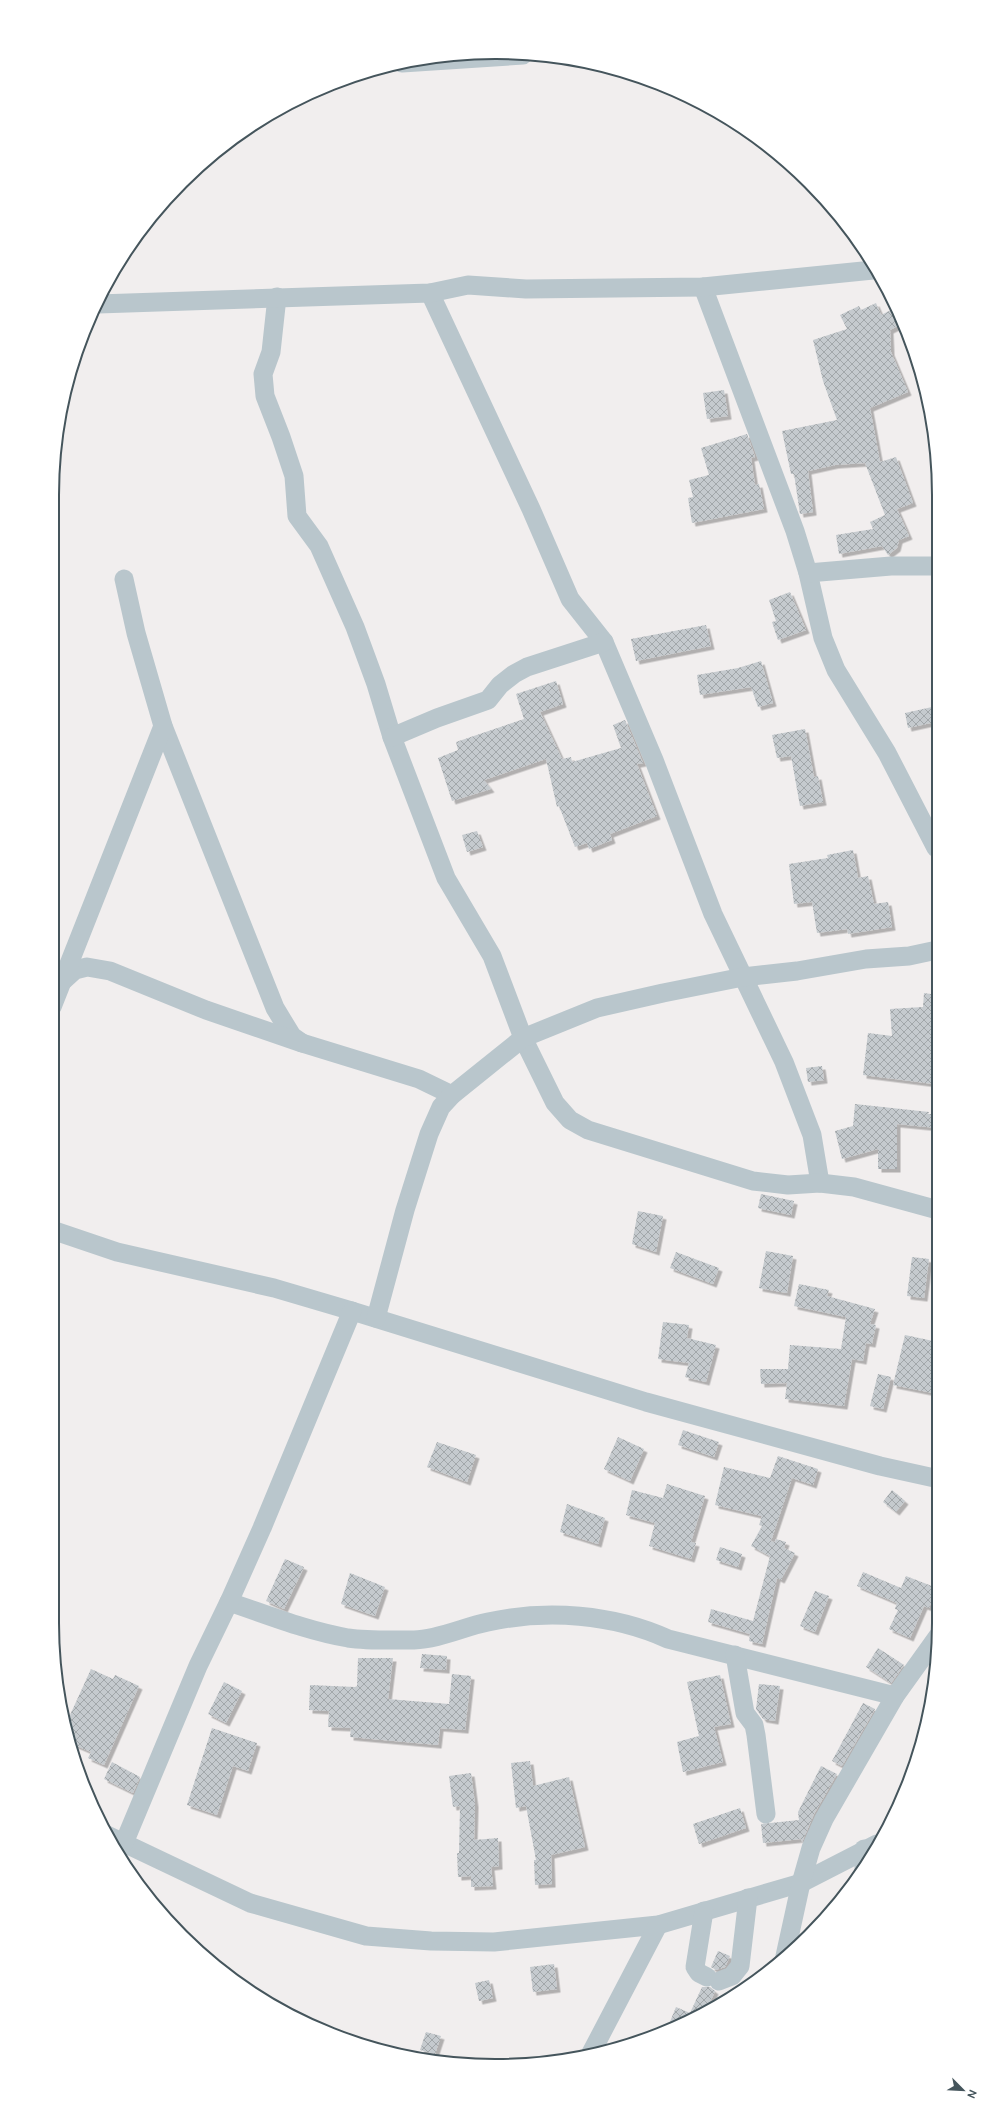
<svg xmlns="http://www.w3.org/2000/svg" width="991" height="2118" font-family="Ubuntu,sans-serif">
<defs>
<pattern id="building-cross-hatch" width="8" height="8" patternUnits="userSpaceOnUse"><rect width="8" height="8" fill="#c5cace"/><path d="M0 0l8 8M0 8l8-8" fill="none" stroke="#a2a7aa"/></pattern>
<filter id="shadow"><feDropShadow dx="3.5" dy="3.5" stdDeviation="0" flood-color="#0004"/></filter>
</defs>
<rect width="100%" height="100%" fill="#f1eeee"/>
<!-- building -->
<g fill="url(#building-cross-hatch)" filter="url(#shadow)">
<polygon points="876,303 881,315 891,310 898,326 890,330 891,352 908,392 870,408 880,462 896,457 913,503 897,509 909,536 899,540 897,548 888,555 882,546 839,554 836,535 873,529 870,522 885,515 865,463 835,465 808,471 813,512 800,514 794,474 791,474 782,431 837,420 823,381 813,340 847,329 840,315 859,306 861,310"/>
<polygon points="724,390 728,416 707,419 703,393"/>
<polygon points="747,434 755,457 751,458 755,485 759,484 764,509 692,523 688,498 693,497 689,480 709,475 701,448"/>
<polygon points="790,592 806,630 778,640 772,622 776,621 769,600"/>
<polygon points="706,625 711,646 636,661 631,639"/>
<polygon points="761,661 773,703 758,707 751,687 700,695 697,675 738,668"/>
<polygon points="556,681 563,704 540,712 562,759 571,757 572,762 621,748 613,725 625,720 643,763 637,764 657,816 610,834 612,840 589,849 587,843 575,847 559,806 557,807 546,759 484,780 491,789 452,801 438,758 458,750 456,742 524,719 516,694"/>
<polygon points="932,707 935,722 908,728 905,713"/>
<polygon points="805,729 814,777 818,776 823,802 800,806 791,756 777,758 772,735"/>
<polygon points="477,831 483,847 467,852 462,835"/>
<polygon points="853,850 858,878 868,876 874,904 888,902 892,927 848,934 847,929 817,933 812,902 794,904 789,864 828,858 827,855"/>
<polygon points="924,993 937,995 937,1064 934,1084 863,1075 868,1033 892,1036 890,1009 923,1007"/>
<polygon points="822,1066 824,1080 808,1082 806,1068"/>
<polygon points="855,1104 929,1112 928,1114 937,1114 937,1128 897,1124 897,1169 878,1169 878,1149 842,1159 835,1131 853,1126"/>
<polygon points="761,1194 794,1201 791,1215 758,1208"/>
<polygon points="638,1211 663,1216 656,1252 632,1244"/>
<polygon points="766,1251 793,1256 787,1293 759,1288"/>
<polygon points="676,1252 719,1268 713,1284 670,1268"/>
<polygon points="912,1257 929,1259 924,1298 907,1296"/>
<polygon points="799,1284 829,1290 827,1296 875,1309 870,1324 876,1325 872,1344 866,1343 863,1361 852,1359 844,1406 785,1399 787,1383 761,1384 760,1369 788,1369 790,1345 841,1349 846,1317 794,1306"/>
<polygon points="663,1322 689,1325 687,1338 716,1345 706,1382 685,1377 689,1363 658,1359"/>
<polygon points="905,1335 938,1342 938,1394 893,1385"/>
<polygon points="878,1374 891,1377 883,1409 870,1406"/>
<polygon points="683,1430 719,1442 714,1457 678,1445"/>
<polygon points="618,1437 644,1449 630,1481 604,1469"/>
<polygon points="437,1442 476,1455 467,1482 427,1467"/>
<polygon points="778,1456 818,1469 813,1485 792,1478 771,1541 775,1542 776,1539 786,1542 784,1548 795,1553 781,1580 777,1578 762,1644 749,1641 750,1634 708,1622 711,1609 753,1621 770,1556 751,1546 762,1526 759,1525 762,1516 715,1505 724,1467 770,1478"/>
<polygon points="667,1484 705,1496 691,1542 696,1543 691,1559 649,1546 655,1523 626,1515 632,1490 663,1498"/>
<polygon points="892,1490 905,1501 896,1512 883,1502"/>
<polygon points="567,1504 605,1518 598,1544 560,1532"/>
<polygon points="720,1547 742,1554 738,1567 716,1560"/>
<polygon points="285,1559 304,1567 284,1609 266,1601"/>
<polygon points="863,1572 901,1588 906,1576 937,1588 929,1608 924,1606 910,1638 889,1629 898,1610 895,1609 897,1603 857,1586"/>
<polygon points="350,1573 385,1587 375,1616 341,1604"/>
<polygon points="815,1591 829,1596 815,1632 800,1626"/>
<polygon points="878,1648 904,1665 891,1683 866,1667"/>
<polygon points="422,1654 447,1656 446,1670 420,1668"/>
<polygon points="358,1658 393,1658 388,1699 449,1704 452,1674 471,1676 465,1730 440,1728 438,1745 350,1737 351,1728 328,1727 329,1711 309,1710 310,1685 355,1687 357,1686"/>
<polygon points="91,1669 113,1679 115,1675 139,1686 104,1765 88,1758 91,1752 70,1743 65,1726"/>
<polygon points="720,1675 731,1724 714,1727 723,1762 683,1772 677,1742 699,1736 687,1682"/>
<polygon points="224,1682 242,1691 226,1723 208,1714"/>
<polygon points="759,1684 780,1686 775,1721 763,1719 756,1709"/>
<polygon points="863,1703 875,1709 842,1766 832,1761"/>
<polygon points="212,1728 257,1743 248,1771 233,1766 217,1815 187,1805"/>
<polygon points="530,1761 533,1786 569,1777 585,1847 551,1855 552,1884 535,1885 534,1860 536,1860 526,1806 516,1808 511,1763"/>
<polygon points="112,1762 140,1777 133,1793 104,1779"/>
<polygon points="821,1766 837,1774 814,1814 802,1842 801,1839 763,1843 761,1824 799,1820 798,1812"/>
<polygon points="471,1773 475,1804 474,1840 498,1838 499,1866 491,1867 493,1886 471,1887 471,1876 458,1877 457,1853 459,1853 460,1806 453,1807 449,1776"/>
<polygon points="740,1808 746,1828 699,1844 693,1824"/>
<polygon points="718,1951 730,1956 725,1967 716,1970 711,1967"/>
<polygon points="554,1964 557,1989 533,1992 530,1967"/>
<polygon points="489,1980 493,1998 479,2001 475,1983"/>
<polygon points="702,1987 710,1987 715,1991 706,2012 667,2029 676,2007 690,2013"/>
<polygon points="426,2032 441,2036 435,2054 420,2050"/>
</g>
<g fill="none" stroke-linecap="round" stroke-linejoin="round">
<!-- minor -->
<g stroke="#b9c6cc" stroke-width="19">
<polyline points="402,63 523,55"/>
<polyline points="703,287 795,531 808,573 823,638 836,670 887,753 936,848"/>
<polyline points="430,293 531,509 570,599 604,642 654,760 713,914 784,1062 812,1135 820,1183"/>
<polyline points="277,297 271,352 263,374 265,396 281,437 294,476 297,516 319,546 355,627 376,684 392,737 446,878 492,956 523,1038 555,1103 570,1120 588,1130 753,1181 788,1185 820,1183 854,1187 938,1210"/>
<polyline points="98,304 430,293 468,285 526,289 703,287 873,270"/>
<polyline points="808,573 891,566 936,566"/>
<polyline points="124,579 136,633 163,726 275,1008 292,1036 302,1043"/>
<polyline points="392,737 437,718 488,700 500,685 514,674 527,667 604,642"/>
<polyline points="64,980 75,970 87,967 110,971 206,1010 302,1043 419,1079 452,1095"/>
<polyline points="52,1007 163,726"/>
<polyline points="52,1230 117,1252 274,1288 352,1311 646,1402 880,1466 939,1479"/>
<polyline points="376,1318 405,1210 429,1134 441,1107 452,1095 523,1038 597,1008 663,993 743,977 797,971 866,959 909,956 937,950"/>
<path d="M229,1602C268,1615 307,1631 348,1638C369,1641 393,1640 414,1640C440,1639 463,1627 488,1622C547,1609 613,1614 668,1639L895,1696"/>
<polyline points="735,1655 745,1713 754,1725 756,1735 766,1814"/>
<polyline points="107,1835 250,1903 366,1936 431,1941 494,1942 658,1925 801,1883 877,1844"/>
<polyline points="124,1843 198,1666 229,1602 262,1528 352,1311"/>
<polyline points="864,1849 864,1869"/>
<polyline points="704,1911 695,1967 699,1973 707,1977"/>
<polyline points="785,1956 801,1883 811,1848 824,1819 895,1696 938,1636"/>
<polyline points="719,1981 732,1976 740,1966 748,1898"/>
<polyline points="590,2055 658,1925"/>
</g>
</g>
<!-- crop -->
<path d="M0 0H991V2118H0ZM495 59H496A436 436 0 0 1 932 495V1623A436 436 0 0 1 496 2059H495A436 436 0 0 1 59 1623V495A436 436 0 0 1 495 59Z" fill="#fff" fill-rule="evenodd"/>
<path fill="none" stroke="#45555c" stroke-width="2" d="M495 59H496A436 436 0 0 1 932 495V1623A436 436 0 0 1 496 2059H495A436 436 0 0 1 59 1623V495A436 436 0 0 1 495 59Z"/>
<!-- north arrow -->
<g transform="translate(963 2090) rotate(114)" stroke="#ffffff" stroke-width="3" paint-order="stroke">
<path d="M0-3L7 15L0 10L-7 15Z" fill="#45555c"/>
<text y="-6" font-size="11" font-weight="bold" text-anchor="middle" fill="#45555c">N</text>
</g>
</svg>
